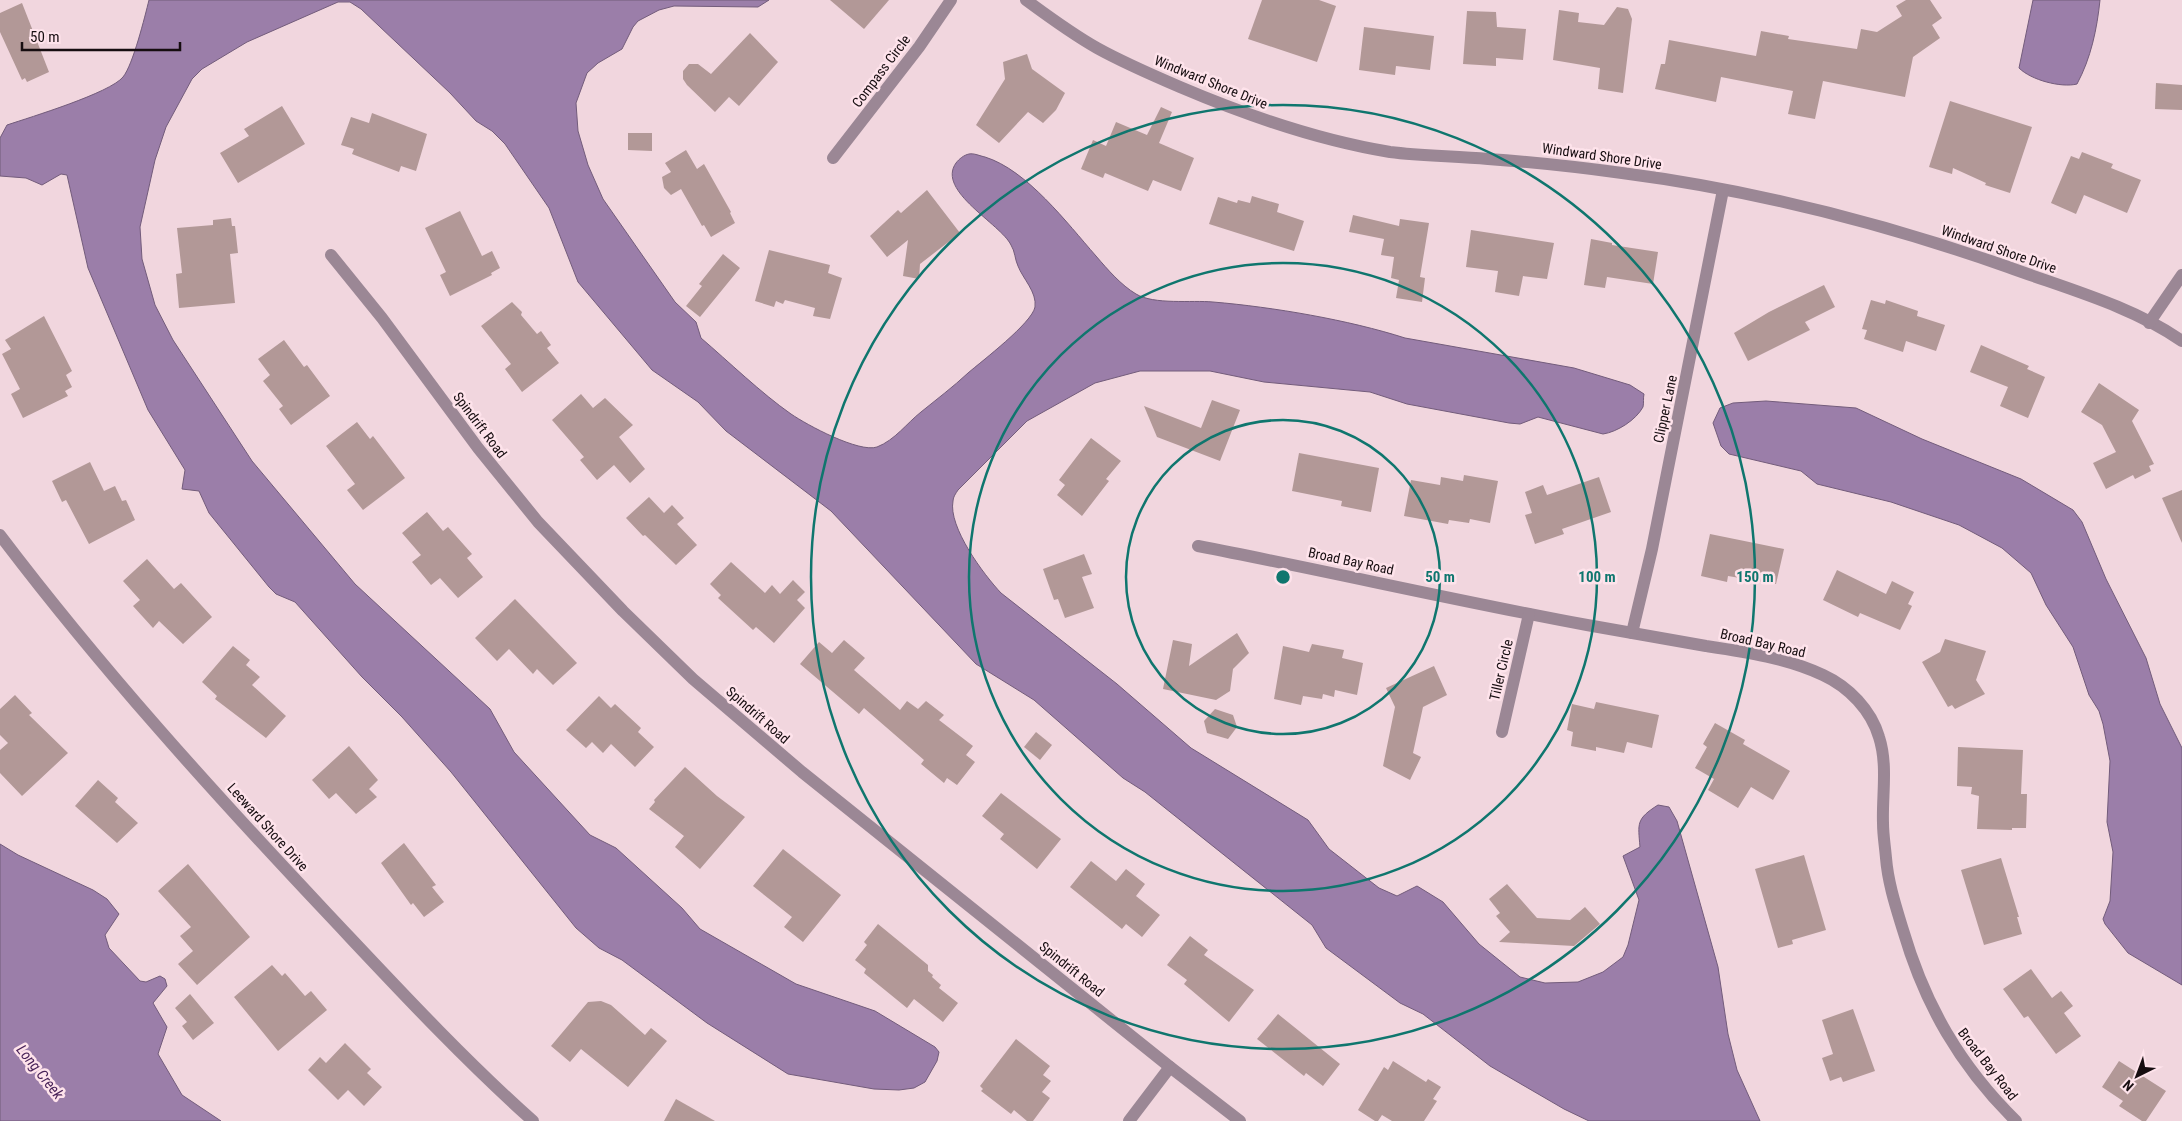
<svg xmlns="http://www.w3.org/2000/svg" width="2182" height="1121" font-family="'Roboto Condensed',sans-serif">
<rect width="100%" height="100%" fill="#f1d6de"/>
<!-- water -->
<g fill="#9b7ea9" stroke="#735c7b">
<path d="M149,0H769L758,7L674,6L659,10L638,21L633,27L622,49L598,63L587,73L576,103L578,131L588,165L603,199L675,302L696,322L701,338C729,362 761,393 791,414C807,425 859,453 877,447C895,440 907,423 921,412C937,399 953,387 968,373C982,361 1032,323 1035,307C1037,292 1023,279 1018,266C1015,260 1015,251 1011,245C1001,224 936,191 956,163C959,159 964,155 969,154C974,153 980,156 985,157C1027,170 1067,223 1096,256C1108,270 1121,285 1136,294C1154,305 1192,300 1213,302C1273,307 1349,320 1405,338L1574,368L1630,385L1644,394C1643,398 1644,403 1643,407C1636,420 1617,432 1603,434L1538,417L1520,424L1509,423L1407,404L1370,392L1264,382L1210,371H1140L1095,383L1027,421L958,490C956,493 953,497 953,501C948,527 984,575 1001,593L1117,684L1191,748L1308,820L1329,849L1379,888L1397,896L1417,886L1443,902L1479,944L1520,977L1545,983L1578,982L1603,972L1623,957L1628,945L1639,900L1623,856L1640,847C1638,823 1636,819 1658,805L1669,807L1677,821L1718,967L1728,1034L1737,1070L1760,1121H1589L1564,1109L1490,1066L1423,1014L1400,1003L1326,948L1312,925L1145,792L1123,778L1034,700L976,664L831,511L726,431L698,402L652,370L578,282L549,208L505,144L492,131L476,121L450,93L361,9L350,2H338L247,42L202,69L192,79L166,127L155,160L140,227L142,259L155,305L173,340L252,461L355,584L490,709L514,752L590,835L616,848L682,908L700,929L796,984L875,1011L935,1047L939,1052L937,1061L925,1082L914,1088L899,1090L874,1089L788,1074L707,1023L622,960L599,948L576,928L451,772L402,717L362,677L295,602L276,594L269,587L209,513L199,491L182,489L185,470L148,410L88,268L67,175L61,174L42,185L26,178L0,176V138L7,125C31,117 110,93 123,77C133,65 145,16 149,0Z"/>
<path d="M2033,0H2100C2097,29 2091,58 2077,84C2061,88 2031,80 2019,68Z"/>
<polygon points="1766,401 1856,408 1922,439 2021,479 2073,510 2082,522 2106,579 2146,658 2160,704 2182,748 2182,985 2128,953 2105,924 2103,919 2110,901 2113,852 2107,822 2110,761 2103,724 2099,711 2089,695 2073,647 2046,605 2031,573 2002,548 1959,525 1891,502 1817,484 1801,471 1729,454 1721,446 1713,423 1720,408 1733,403"/>
<polygon points="0,844 18,855 93,890 107,899 119,914 105,935 109,948 140,981 146,982 160,976 165,979 167,986 153,1003 167,1027 158,1054 182,1095 221,1121 0,1121"/>
</g>
<!-- building -->
<g fill="#b29897">
<polygon points="830,0 889,0 864,29"/>
<polygon points="1262,0 1319,0 1336,6 1317,62 1248,39"/>
<polygon points="1906,0 1930,0 1942,18 1932,25 1940,38 1913,57 1905,97 1823,81 1815,119 1788,114 1793,91 1721,77 1716,102 1655,89 1661,64 1665,64 1669,40 1756,56 1761,31 1789,36 1788,39 1857,49 1861,29 1877,32 1902,16 1896,6"/>
<polygon points="22,3 49,72 27,82 25,78 22,80 0,32 0,13"/>
<polygon points="1617,7 1628,9 1632,19 1623,93 1598,89 1600,68 1553,60 1559,10 1579,13 1578,22 1604,25"/>
<polygon points="1467,11 1496,12 1497,27 1526,29 1523,60 1496,58 1496,66 1463,64"/>
<polygon points="1364,27 1434,36 1430,70 1396,66 1395,75 1359,70"/>
<polygon points="750,33 778,62 739,106 729,97 715,112 687,85 683,79 683,71 689,64 698,64 711,74"/>
<polygon points="1027,54 1032,69 1065,93 1056,110 1043,123 1028,112 999,143 976,125 1005,79 1003,62"/>
<polygon points="2156,83 2182,85 2182,110 2155,109"/>
<polygon points="1950,101 2032,127 2010,193 1985,185 1986,183 1953,168 1952,174 1929,167"/>
<polygon points="282,106 305,144 238,183 220,153 249,136 244,129"/>
<polygon points="1161,107 1172,112 1159,143 1194,158 1181,191 1153,180 1148,191 1105,173 1103,178 1081,169 1093,140 1106,146 1116,122 1147,135"/>
<polygon points="372,113 427,134 416,171 401,166 399,172 352,154 354,149 341,145 351,117 369,123"/>
<polygon points="628,133 652,133 652,151 628,150"/>
<polygon points="686,150 697,169 704,164 731,212 730,213 735,223 711,237 704,225 702,226 681,189 671,195 664,188 662,177 671,172 665,163"/>
<polygon points="2082,152 2113,164 2111,168 2141,180 2127,213 2084,195 2076,214 2051,203 2071,156 2079,159"/>
<polygon points="927,190 960,233 920,264 919,279 903,276 908,240 887,257 870,236 898,210 901,213"/>
<polygon points="1252,196 1279,204 1277,212 1304,221 1294,251 1209,224 1218,197 1237,203 1238,200 1250,203"/>
<polygon points="460,211 482,256 492,251 500,268 491,273 492,275 450,296 440,275 446,272 425,228"/>
<polygon points="1353,215 1399,226 1400,219 1429,223 1420,277 1425,278 1422,302 1396,298 1399,280 1391,278 1394,257 1381,255 1384,239 1349,232"/>
<polygon points="231,218 232,226 235,226 238,253 230,254 235,303 179,308 176,274 182,273 177,228 213,225 213,220"/>
<polygon points="1471,230 1554,243 1547,279 1523,276 1519,296 1495,292 1498,271 1466,267"/>
<polygon points="1591,239 1612,243 1612,245 1658,252 1653,284 1607,277 1605,288 1584,285"/>
<polygon points="769,250 830,265 828,273 842,278 830,319 813,316 815,308 785,300 783,304 776,301 774,307 755,301"/>
<polygon points="723,254 740,268 700,317 686,306 702,286 699,284"/>
<polygon points="1824,285 1835,307 1805,322 1810,330 1748,361 1734,333 1769,312"/>
<polygon points="1871,300 1885,304 1886,300 1918,311 1917,316 1945,325 1936,351 1906,341 1903,352 1864,339 1867,330 1862,329"/>
<polygon points="512,302 522,312 521,315 537,334 541,331 551,345 547,348 559,363 522,392 505,369 511,364 481,326"/>
<polygon points="44,316 72,371 66,375 72,387 65,391 68,396 23,418 11,394 20,389 2,354 11,349 5,340"/>
<polygon points="284,340 304,367 307,365 330,396 291,425 279,409 283,406 263,381 270,375 258,359"/>
<polygon points="1981,345 2029,366 2027,369 2045,377 2028,418 2000,406 2008,387 1970,372"/>
<polygon points="2099,383 2139,410 2132,421 2154,464 2149,466 2151,471 2135,479 2133,475 2106,489 2093,463 2116,452 2102,425 2081,412"/>
<polygon points="581,394 593,408 605,398 633,425 619,437 645,469 630,483 614,465 597,480 580,460 584,457 552,420"/>
<polygon points="1212,400 1240,410 1220,461 1157,437 1144,406 1201,428"/>
<polygon points="357,422 370,439 373,436 405,478 363,510 347,490 355,484 326,446"/>
<polygon points="1091,438 1121,461 1106,479 1109,481 1082,516 1057,495 1065,485 1059,480"/>
<polygon points="1299,453 1379,468 1371,512 1341,506 1342,501 1292,491"/>
<polygon points="90,462 104,491 115,486 122,501 126,500 135,520 89,544 66,500 62,502 52,481"/>
<polygon points="1464,475 1498,481 1490,523 1470,519 1469,523 1449,520 1448,524 1404,516 1411,480 1440,485 1441,477 1463,481"/>
<polygon points="1599,477 1611,512 1562,529 1564,534 1535,544 1525,515 1532,513 1525,492 1543,485 1547,495"/>
<polygon points="2182,490 2182,543 2162,498"/>
<polygon points="649,497 664,513 672,505 684,518 677,524 697,545 676,565 645,535 643,536 626,518"/>
<polygon points="427,512 443,531 448,527 472,554 467,558 483,577 458,598 440,578 431,585 412,562 421,555 402,533"/>
<polygon points="1710,534 1784,549 1776,584 1728,576 1727,582 1701,576"/>
<polygon points="1084,554 1092,574 1082,577 1094,608 1065,618 1058,599 1054,600 1043,569"/>
<polygon points="147,559 174,589 181,583 212,617 183,644 159,621 153,628 133,606 140,600 123,581"/>
<polygon points="731,562 765,593 772,585 780,594 793,580 805,592 797,600 805,608 774,643 756,627 753,630 718,598 721,595 710,584"/>
<polygon points="1837,570 1886,594 1892,581 1914,592 1908,604 1912,606 1900,630 1860,613 1858,617 1823,600"/>
<polygon points="515,599 577,663 553,685 537,669 533,674 509,649 497,661 475,638"/>
<polygon points="1237,633 1249,653 1233,669 1230,691 1216,700 1163,689 1173,640 1192,644 1189,666"/>
<polygon points="1945,639 1986,651 1976,680 1985,694 1955,709 1952,705 1948,707 1922,662 1940,652"/>
<polygon points="844,640 865,658 854,670 900,710 907,701 918,709 926,701 944,715 939,720 973,746 966,755 975,762 957,785 947,778 944,783 921,764 924,760 864,708 859,714 800,664 819,642 832,653"/>
<polygon points="1312,644 1344,650 1342,658 1363,663 1357,695 1335,690 1334,697 1323,694 1322,699 1303,696 1301,705 1274,699 1283,646 1309,652"/>
<polygon points="233,646 250,660 246,665 260,677 252,685 286,716 266,738 215,699 217,696 202,682"/>
<polygon points="1434,666 1447,695 1423,707 1413,753 1421,757 1410,780 1383,766 1395,707 1386,688"/>
<polygon points="15,695 32,713 29,715 68,753 22,796 0,773 0,750 8,743 0,735 0,709"/>
<polygon points="599,696 611,708 615,704 641,728 638,732 654,747 635,767 611,744 603,753 592,742 586,748 566,730"/>
<polygon points="1596,702 1659,715 1652,748 1627,742 1624,753 1596,747 1596,751 1571,746 1573,732 1567,730 1572,704 1594,709"/>
<polygon points="1215,709 1233,715 1237,727 1228,739 1207,733 1204,721"/>
<polygon points="1715,723 1745,740 1743,744 1790,771 1773,800 1751,787 1738,808 1708,790 1714,779 1695,768 1707,747 1703,744"/>
<polygon points="1036,732 1052,745 1040,760 1024,747"/>
<polygon points="349,746 378,780 369,789 377,797 356,814 336,793 329,799 312,780"/>
<polygon points="1958,747 2023,750 2021,794 2027,794 2026,828 2012,828 2012,830 1977,829 1979,796 1971,794 1972,787 1957,786"/>
<polygon points="685,767 717,796 745,817 700,869 675,847 684,836 649,809 655,802 654,800"/>
<polygon points="98,780 118,798 115,802 138,823 117,843 75,806"/>
<polygon points="1001,793 1061,839 1037,869 1000,839 1004,834 982,816"/>
<polygon points="404,843 436,885 432,887 444,902 424,917 413,903 411,905 381,863"/>
<polygon points="783,849 841,895 803,942 784,927 792,917 753,886"/>
<polygon points="1804,855 1826,930 1792,940 1793,944 1778,948 1755,869"/>
<polygon points="2001,858 2019,917 2017,917 2022,934 1984,945 1961,870"/>
<polygon points="1091,861 1116,881 1126,869 1145,884 1136,896 1160,915 1142,937 1126,924 1122,929 1070,887"/>
<polygon points="188,864 250,937 197,985 178,964 193,951 180,936 191,927 158,891"/>
<polygon points="1507,884 1537,918 1570,920 1585,907 1600,924 1574,946 1499,942 1510,932 1496,916 1500,913 1489,899"/>
<polygon points="878,924 928,965 928,971 933,975 932,977 941,985 939,988 958,1003 943,1022 914,999 907,1008 864,973 866,969 855,960 867,945 864,942"/>
<polygon points="1190,936 1208,950 1204,955 1254,990 1229,1022 1184,984 1187,980 1167,965"/>
<polygon points="272,965 282,976 285,973 305,996 311,991 327,1010 278,1051 234,997"/>
<polygon points="2031,969 2052,998 2061,991 2073,1006 2064,1013 2081,1036 2056,1054 2028,1016 2024,1018 2003,989"/>
<polygon points="190,994 214,1023 193,1040 182,1026 187,1022 175,1008"/>
<polygon points="601,1001 611,1005 645,1035 651,1028 667,1041 628,1087 581,1049 570,1062 551,1046 588,1002"/>
<polygon points="1853,1009 1875,1071 1843,1082 1841,1077 1830,1081 1822,1058 1833,1054 1822,1020"/>
<polygon points="1278,1014 1340,1064 1323,1086 1306,1073 1304,1076 1257,1039"/>
<polygon points="1016,1039 1050,1066 1043,1075 1051,1081 1042,1092 1050,1098 1033,1121 1027,1121 1014,1110 1011,1114 981,1091 983,1089 980,1086"/>
<polygon points="345,1043 371,1069 367,1073 382,1087 364,1106 348,1090 338,1100 308,1070 320,1057 326,1063"/>
<polygon points="1393,1061 1426,1082 1428,1079 1441,1087 1433,1099 1437,1101 1424,1121 1392,1121 1382,1115 1378,1121 1375,1121 1358,1110 1384,1067 1388,1070"/>
<polygon points="2119,1061 2166,1091 2146,1121 2142,1121 2119,1106 2123,1101 2102,1087"/>
<polygon points="676,1099 715,1121 664,1121"/>
</g>
<g fill="none" stroke-linecap="round" stroke-linejoin="round">
<!-- minor -->
<g stroke="#9b8795" stroke-width="12">
<path d="M1026,0C1049,17 1072,34 1097,48C1124,63 1152,75 1180,87C1248,116 1317,140 1390,152C1422,156 1456,156 1488,159C1533,162 1577,167 1622,173C1753,190 1883,223 2008,267C2065,288 2132,306 2182,341"/>
<polyline points="833,158 919,47 951,0"/>
<polyline points="331,255 382,318 478,448 538,522 623,611 693,679 802,772 1170,1067 1240,1121"/>
<polyline points="2149,323 2182,275"/>
<path d="M0,535C100,667 212,791 326,912C393,983 460,1056 533,1121"/>
<path d="M1198,546C1328,571 1457,601 1587,625C1627,632 1667,639 1706,646C1746,652 1787,658 1823,675C1849,687 1871,710 1879,737C1888,765 1882,795 1883,823C1883,835 1885,846 1886,858C1888,883 1896,907 1903,930C1925,1005 1960,1066 2016,1121"/>
<polyline points="1632,633 1652,549 1723,190"/>
<polyline points="1502,732 1529,614"/>
<polyline points="1129,1121 1170,1067"/>
</g>
</g>
<!-- distance rings -->
<g fill="none" stroke="#0f766e" stroke-width="2.5">
<circle cx="1283" cy="577" r="157"/>
<circle cx="1283" cy="577" r="314"/>
<circle cx="1283" cy="577" r="472"/>
</g>
<g text-anchor="middle" dominant-baseline="central" stroke-width="5" stroke-linejoin="round" paint-order="stroke">
<!-- street labels -->
<g font-size="14" fill="#160d10" stroke="#fee3eb">
<text transform="translate(881 71) rotate(-53)">Compass Circle</text>
<text transform="translate(1211 82) rotate(22)">Windward Shore Drive</text>
<text transform="translate(1602 156) rotate(8)">Windward Shore Drive</text>
<text transform="translate(1999 249) rotate(19)">Windward Shore Drive</text>
<text transform="translate(1665 409) rotate(-78)">Clipper Lane</text>
<text transform="translate(480 425) rotate(53)">Spindrift Road</text>
<text transform="translate(1351 561) rotate(12)">Broad Bay Road</text>
<text transform="translate(1763 643) rotate(13)">Broad Bay Road</text>
<text transform="translate(1501 670) rotate(-77)">Tiller Circle</text>
<text transform="translate(758 715) rotate(41)">Spindrift Road</text>
<text transform="translate(268 827) rotate(48)">Leeward Shore Drive</text>
<text transform="translate(1072 969) rotate(39)">Spindrift Road</text>
<text transform="translate(1988 1064) rotate(52)">Broad Bay Road</text>
</g>
<!-- water labels -->
<g font-size="15" font-style="italic" fill="#482258" stroke="#fee3eb">
<text transform="translate(40 1072) rotate(51)">Long Creek</text>
</g>
</g>
<circle cx="1283" cy="577" r="8" fill="#0f766e" stroke="#fee3eb" stroke-width="2.5"/>
<g font-size="15" text-anchor="middle" font-weight="bold" fill="#0f766e" stroke="#fee3eb" stroke-width="5" stroke-linejoin="round" paint-order="stroke">
<text x="1440" y="582">50 m</text>
<text x="1597" y="582">100 m</text>
<text x="1755" y="582">150 m</text>
</g>
<!-- north arrow -->
<g transform="translate(2137 1076) rotate(222)" stroke="#fee3eb" stroke-width="4" paint-order="stroke">
<path d="M0-4L9 19L0 12L-9 19Z" fill="#160d10"/>
<text y="-8" font-size="14" font-weight="bold" text-anchor="middle" fill="#160d10">N</text>
</g>
<!-- scale -->
<path d="M22 42v8h158v-8" fill="none" stroke="#160d10" stroke-width="2.5"/>
<text x="30" y="42" font-size="15" fill="#160d10" stroke="#fee3eb" stroke-width="4" paint-order="stroke">50 m</text>
</svg>
